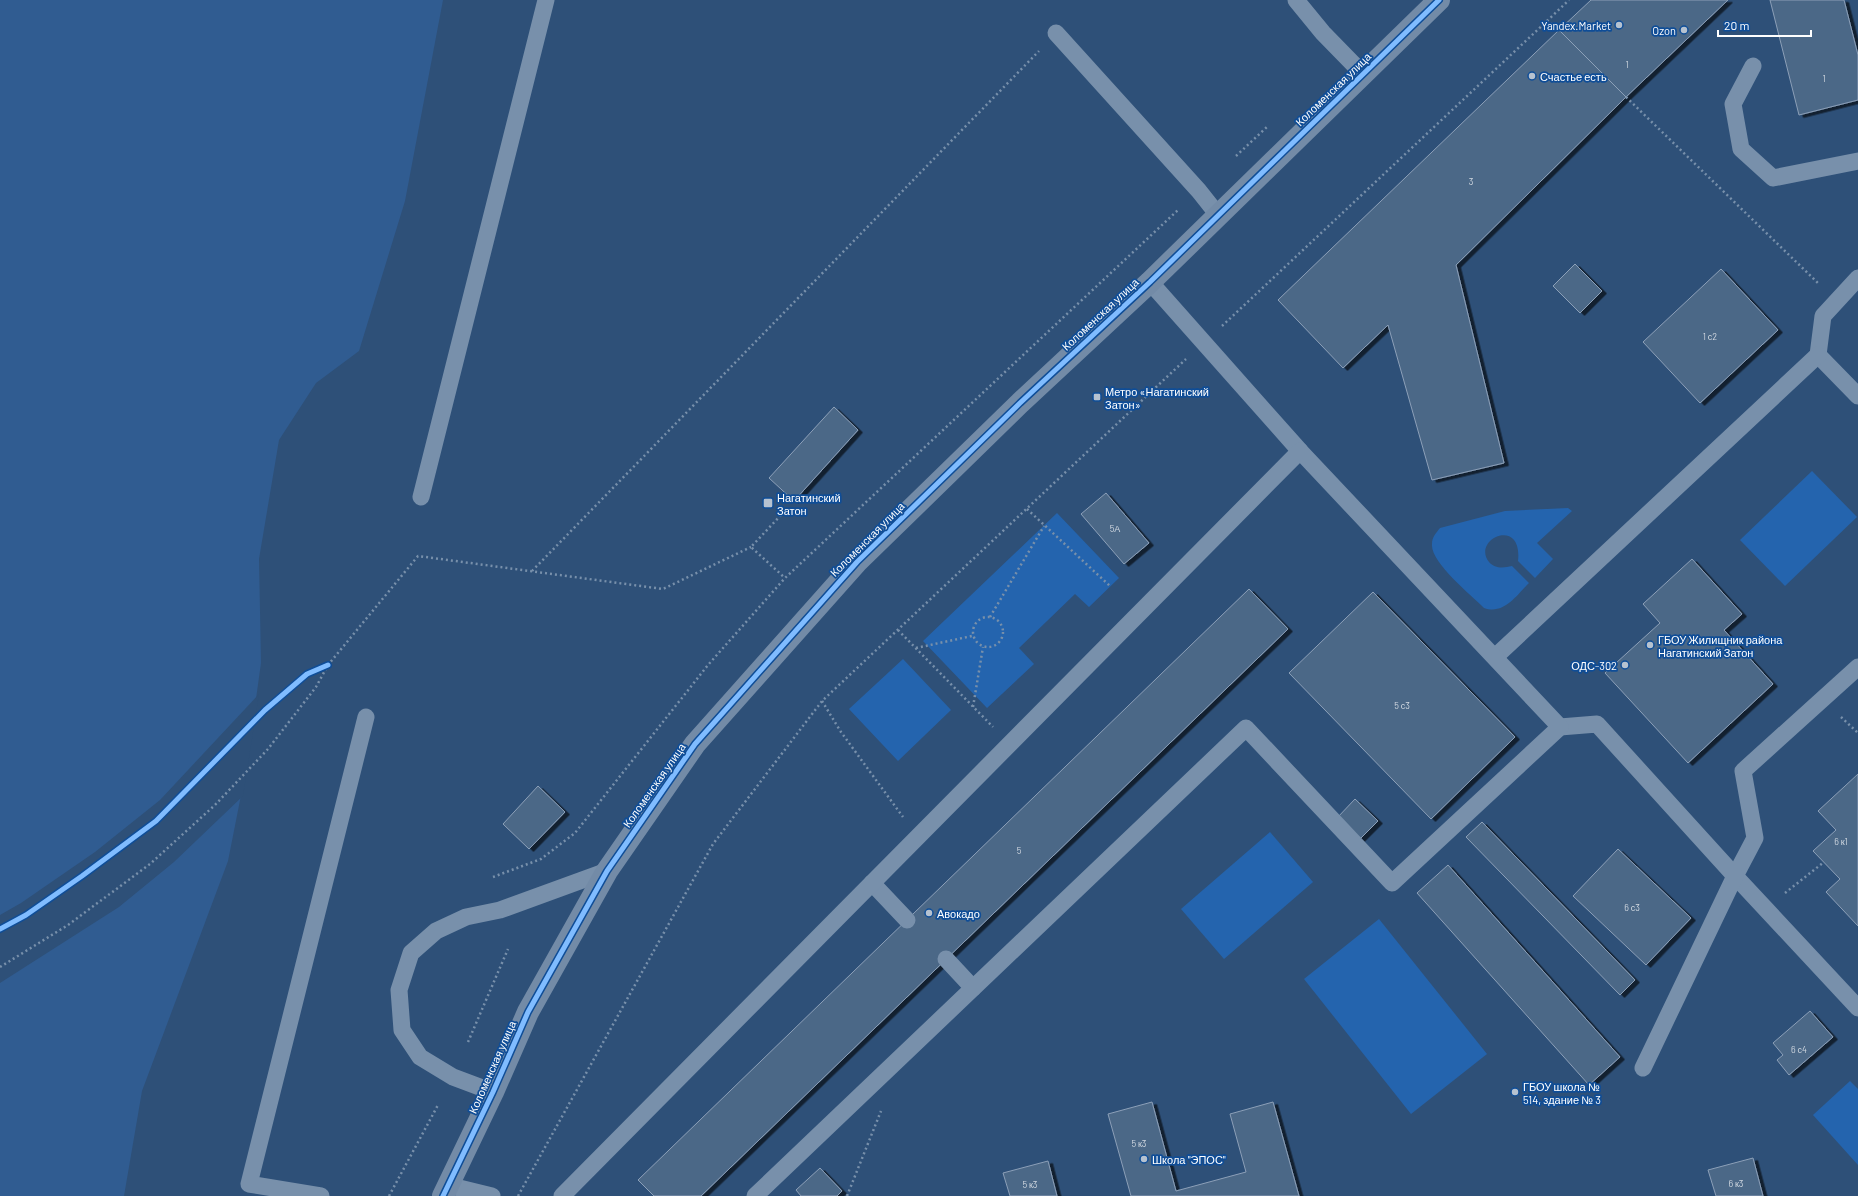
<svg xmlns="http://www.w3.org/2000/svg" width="1858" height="1196" font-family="Barlow,sans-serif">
<defs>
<filter id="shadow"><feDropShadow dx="4.5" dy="2.5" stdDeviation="0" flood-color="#0009"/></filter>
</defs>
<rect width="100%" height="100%" fill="#2e5078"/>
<!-- green -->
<g fill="#2464ae">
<polygon points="1812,471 1857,517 1785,586 1740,540"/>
<path d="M1568,508L1572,511L1537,543L1553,559L1535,578L1518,561C1523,516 1471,539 1489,562C1495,569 1504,568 1512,566L1529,583C1516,596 1504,615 1484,608C1471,595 1430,562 1432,544C1432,537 1436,533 1440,528L1505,511Z"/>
<polygon points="1057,513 1119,578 1089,607 1075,594 1019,648 1034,664 987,708 923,641"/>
<polygon points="903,659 951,710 898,761 849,709"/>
<polygon points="1270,832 1313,882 1224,959 1181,909"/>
<polygon points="1379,919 1487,1054 1411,1114 1304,979"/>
<polygon points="1850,1081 1858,1089 1858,1165 1813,1115"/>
</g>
<!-- water -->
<polygon fill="#305c91" points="0,0 443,0 405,201 359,351 316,383 279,440 259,559 261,663 246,770 228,861 142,1091 124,1196 0,1196"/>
<!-- pier -->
<polygon fill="#2e5078" points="259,694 243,796 174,862 119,907 0,983 0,915 21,903 95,852 160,800"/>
<!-- building -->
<g fill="#4c6787" stroke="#8ca0b8" filter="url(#shadow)">
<polygon points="1591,0 1728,0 1626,97 1559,30"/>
<polygon points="1770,0 1844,0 1858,55 1858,100 1799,115"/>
<polygon points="1559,30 1626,97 1456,265 1504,463 1432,480 1388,325 1343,368 1278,300"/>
<polygon points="1575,264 1602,291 1580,313 1553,286"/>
<polygon points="1721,269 1778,330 1700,403 1643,342"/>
<polygon points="834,407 858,430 794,501 769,478"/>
<polygon points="1106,493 1149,543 1124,564 1081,514"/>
<polygon points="1692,559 1742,614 1724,630 1773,684 1688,763 1605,673 1660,623 1643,604"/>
<polygon points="1249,589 1288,629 701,1196 654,1196 638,1180"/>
<polygon points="1373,592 1515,737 1431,819 1289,673"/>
<polygon points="1858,774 1858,926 1826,892 1840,879 1813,851 1836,830 1818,811"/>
<polygon points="538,786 565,812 529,849 503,824"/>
<polygon points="1355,799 1378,821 1360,839 1337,818"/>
<polygon points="1482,822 1635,980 1620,995 1466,837"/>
<polygon points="1618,849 1691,918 1646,965 1573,896"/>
<polygon points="1448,865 1620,1057 1589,1085 1417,893"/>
<polygon points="1810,1011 1833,1037 1789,1075 1777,1060 1783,1055 1773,1043"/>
<polygon points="1152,1102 1176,1191 1246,1172 1230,1114 1273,1102 1299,1196 1131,1196 1108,1114"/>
<polygon points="1753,1158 1763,1196 1716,1196 1708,1170"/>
<polygon points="1048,1161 1057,1196 1010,1196 1003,1173"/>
<polygon points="820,1168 842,1191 837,1196 801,1196 796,1190"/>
</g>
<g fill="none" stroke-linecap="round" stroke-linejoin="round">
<!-- path -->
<g stroke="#7890ab" stroke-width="2.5" stroke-dasharray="2 3" stroke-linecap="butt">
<polyline points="1547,21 1569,0"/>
<polyline points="1626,97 1819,284"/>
<polyline points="1236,156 1268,126"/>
<polyline points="1222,326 1547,21 1559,30"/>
<polyline points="1027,509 1110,586"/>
<polyline points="781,515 751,547 785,578"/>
<polyline points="532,571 1039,51"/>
<circle cx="988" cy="632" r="15"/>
<polyline points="990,617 1044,526"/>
<polyline points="898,630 993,727"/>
<polyline points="916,648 972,636"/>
<polyline points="822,701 841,732 903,817"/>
<polyline points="973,707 983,647"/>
<polyline points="1841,717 1858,733"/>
<polyline points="493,877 541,859 575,833 708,665 785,578 1178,210"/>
<polyline points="1785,893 1824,862"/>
<polyline points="0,967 68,925 150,864 215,805 268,749 316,687 328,665 418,556 663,589 751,547"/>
<polyline points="468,1042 508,949"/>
<polyline points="389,1196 438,1105"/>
<polyline points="518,1196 713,844 822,701 1186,359"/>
<polyline points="847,1196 881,1111"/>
</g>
<!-- lane -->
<g stroke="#7890ab" stroke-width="17">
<polyline points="1296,0 1323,33 1363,74"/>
<polyline points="1056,33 1199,191 1218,215"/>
<polyline points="1753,66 1733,104 1741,149 1773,178 1858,161"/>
<polyline points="1858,278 1823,316 1818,355 1858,396"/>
<polyline points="1150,282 1300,451"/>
<polyline points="421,497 546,0"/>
<polyline points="1495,657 1818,355"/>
<polyline points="1858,667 1743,771 1755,838 1735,876 1858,1008"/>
<polyline points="1560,727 1597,724 1735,876 1643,1068"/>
<polyline points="872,883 907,920"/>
<polyline points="946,959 973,988"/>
<polyline points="493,1092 453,1077 420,1057 402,1030 399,990 411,953 436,931 466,917 500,910 607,871"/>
<polyline points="447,1185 492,1196"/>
<polyline points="321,1196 249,1184 366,717"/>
<polyline points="562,1196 1300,451 1560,727 1392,883 1246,728 755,1196"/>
</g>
<!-- secondary -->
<polyline stroke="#738ba7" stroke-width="22" points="443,1196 493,1092 528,1012 607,871 695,744 857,562 1020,403 1150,282 1439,0"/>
<!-- cycleway casing -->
<g stroke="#0f4d97" stroke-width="8">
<g id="cycleway">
<polyline points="0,929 26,915 82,876 156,821 265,710 307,674 328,665"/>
<polyline points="443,1196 493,1092 528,1012 607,871 695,744 857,562 1020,403 1150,282 1439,0"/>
</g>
</g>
<!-- cycleway -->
<use href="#cycleway" stroke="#80bcff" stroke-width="5"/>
</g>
<!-- markers -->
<g fill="#b6c2d0" stroke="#0f4d97" stroke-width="1.5">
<circle cx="1619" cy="25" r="4"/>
<circle cx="1684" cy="30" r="4"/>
<circle cx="1532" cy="76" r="4"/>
<rect x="1093" y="393" width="8" height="8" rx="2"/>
<rect x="763" y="498" width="10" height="10" rx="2"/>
<circle cx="1650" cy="645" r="4"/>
<circle cx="1625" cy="665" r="4"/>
<circle cx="929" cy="913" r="4"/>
<circle cx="1515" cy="1092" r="4"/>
<circle cx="1144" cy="1159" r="4"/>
</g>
<g text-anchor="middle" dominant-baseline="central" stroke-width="3.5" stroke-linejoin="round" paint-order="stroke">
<!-- number labels -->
<g font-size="9" fill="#d2d9e1">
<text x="1627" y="64">1</text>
<text x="1824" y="78">1</text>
<text x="1471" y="181">3</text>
<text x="1710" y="336">1 с2</text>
<text x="1115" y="528">5А</text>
<text x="1402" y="705">5 с3</text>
<text x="1841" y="841">6 к1</text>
<text x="1019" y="850">5</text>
<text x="1632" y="907">6 с3</text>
<text x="1799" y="1049">6 с4</text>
<text x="1139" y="1143">5 к3</text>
<text x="1736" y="1183">6 к3</text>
<text x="1030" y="1184">5 к3</text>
</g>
<!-- poi labels -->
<g font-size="11" fill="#fff" stroke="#0f4d97" text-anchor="start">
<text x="1611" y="25" text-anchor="end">Yandex.Market</text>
<text x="1676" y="30" text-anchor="end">Ozon</text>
<text x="1540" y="76">Счастье есть</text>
<text x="1105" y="391">Метро «Нагатинский<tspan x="1105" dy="13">Затон»</tspan></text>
<text x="777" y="497">Нагатинский<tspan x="777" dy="13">Затон</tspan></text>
<text x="1658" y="639">ГБОУ Жилищник района<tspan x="1658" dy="13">Нагатинский Затон</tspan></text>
<text x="1617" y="665" text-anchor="end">ОДС-302</text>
<text x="937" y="913">Авокадо</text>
<text x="1523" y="1086">ГБОУ школа №<tspan x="1523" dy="13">514, здание № 3</tspan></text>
<text x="1152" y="1159">Школа "ЭПОС"</text>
</g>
<!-- street labels -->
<g font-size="11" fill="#fff" stroke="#0f4d97">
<text transform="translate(1333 89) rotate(-44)">Коломенская улица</text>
<text transform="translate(1100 314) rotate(-43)">Коломенская улица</text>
<text transform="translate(867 539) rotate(-45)">Коломенская улица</text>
<text transform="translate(654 785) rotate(-55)">Коломенская улица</text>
<text transform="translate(492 1067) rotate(-66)">Коломенская улица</text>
</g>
</g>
<!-- scale -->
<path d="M1718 30v6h93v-6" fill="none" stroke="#ffffff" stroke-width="2"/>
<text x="1724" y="30" font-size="12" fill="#ffffff" stroke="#0f4d97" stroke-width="3" paint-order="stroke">20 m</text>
</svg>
